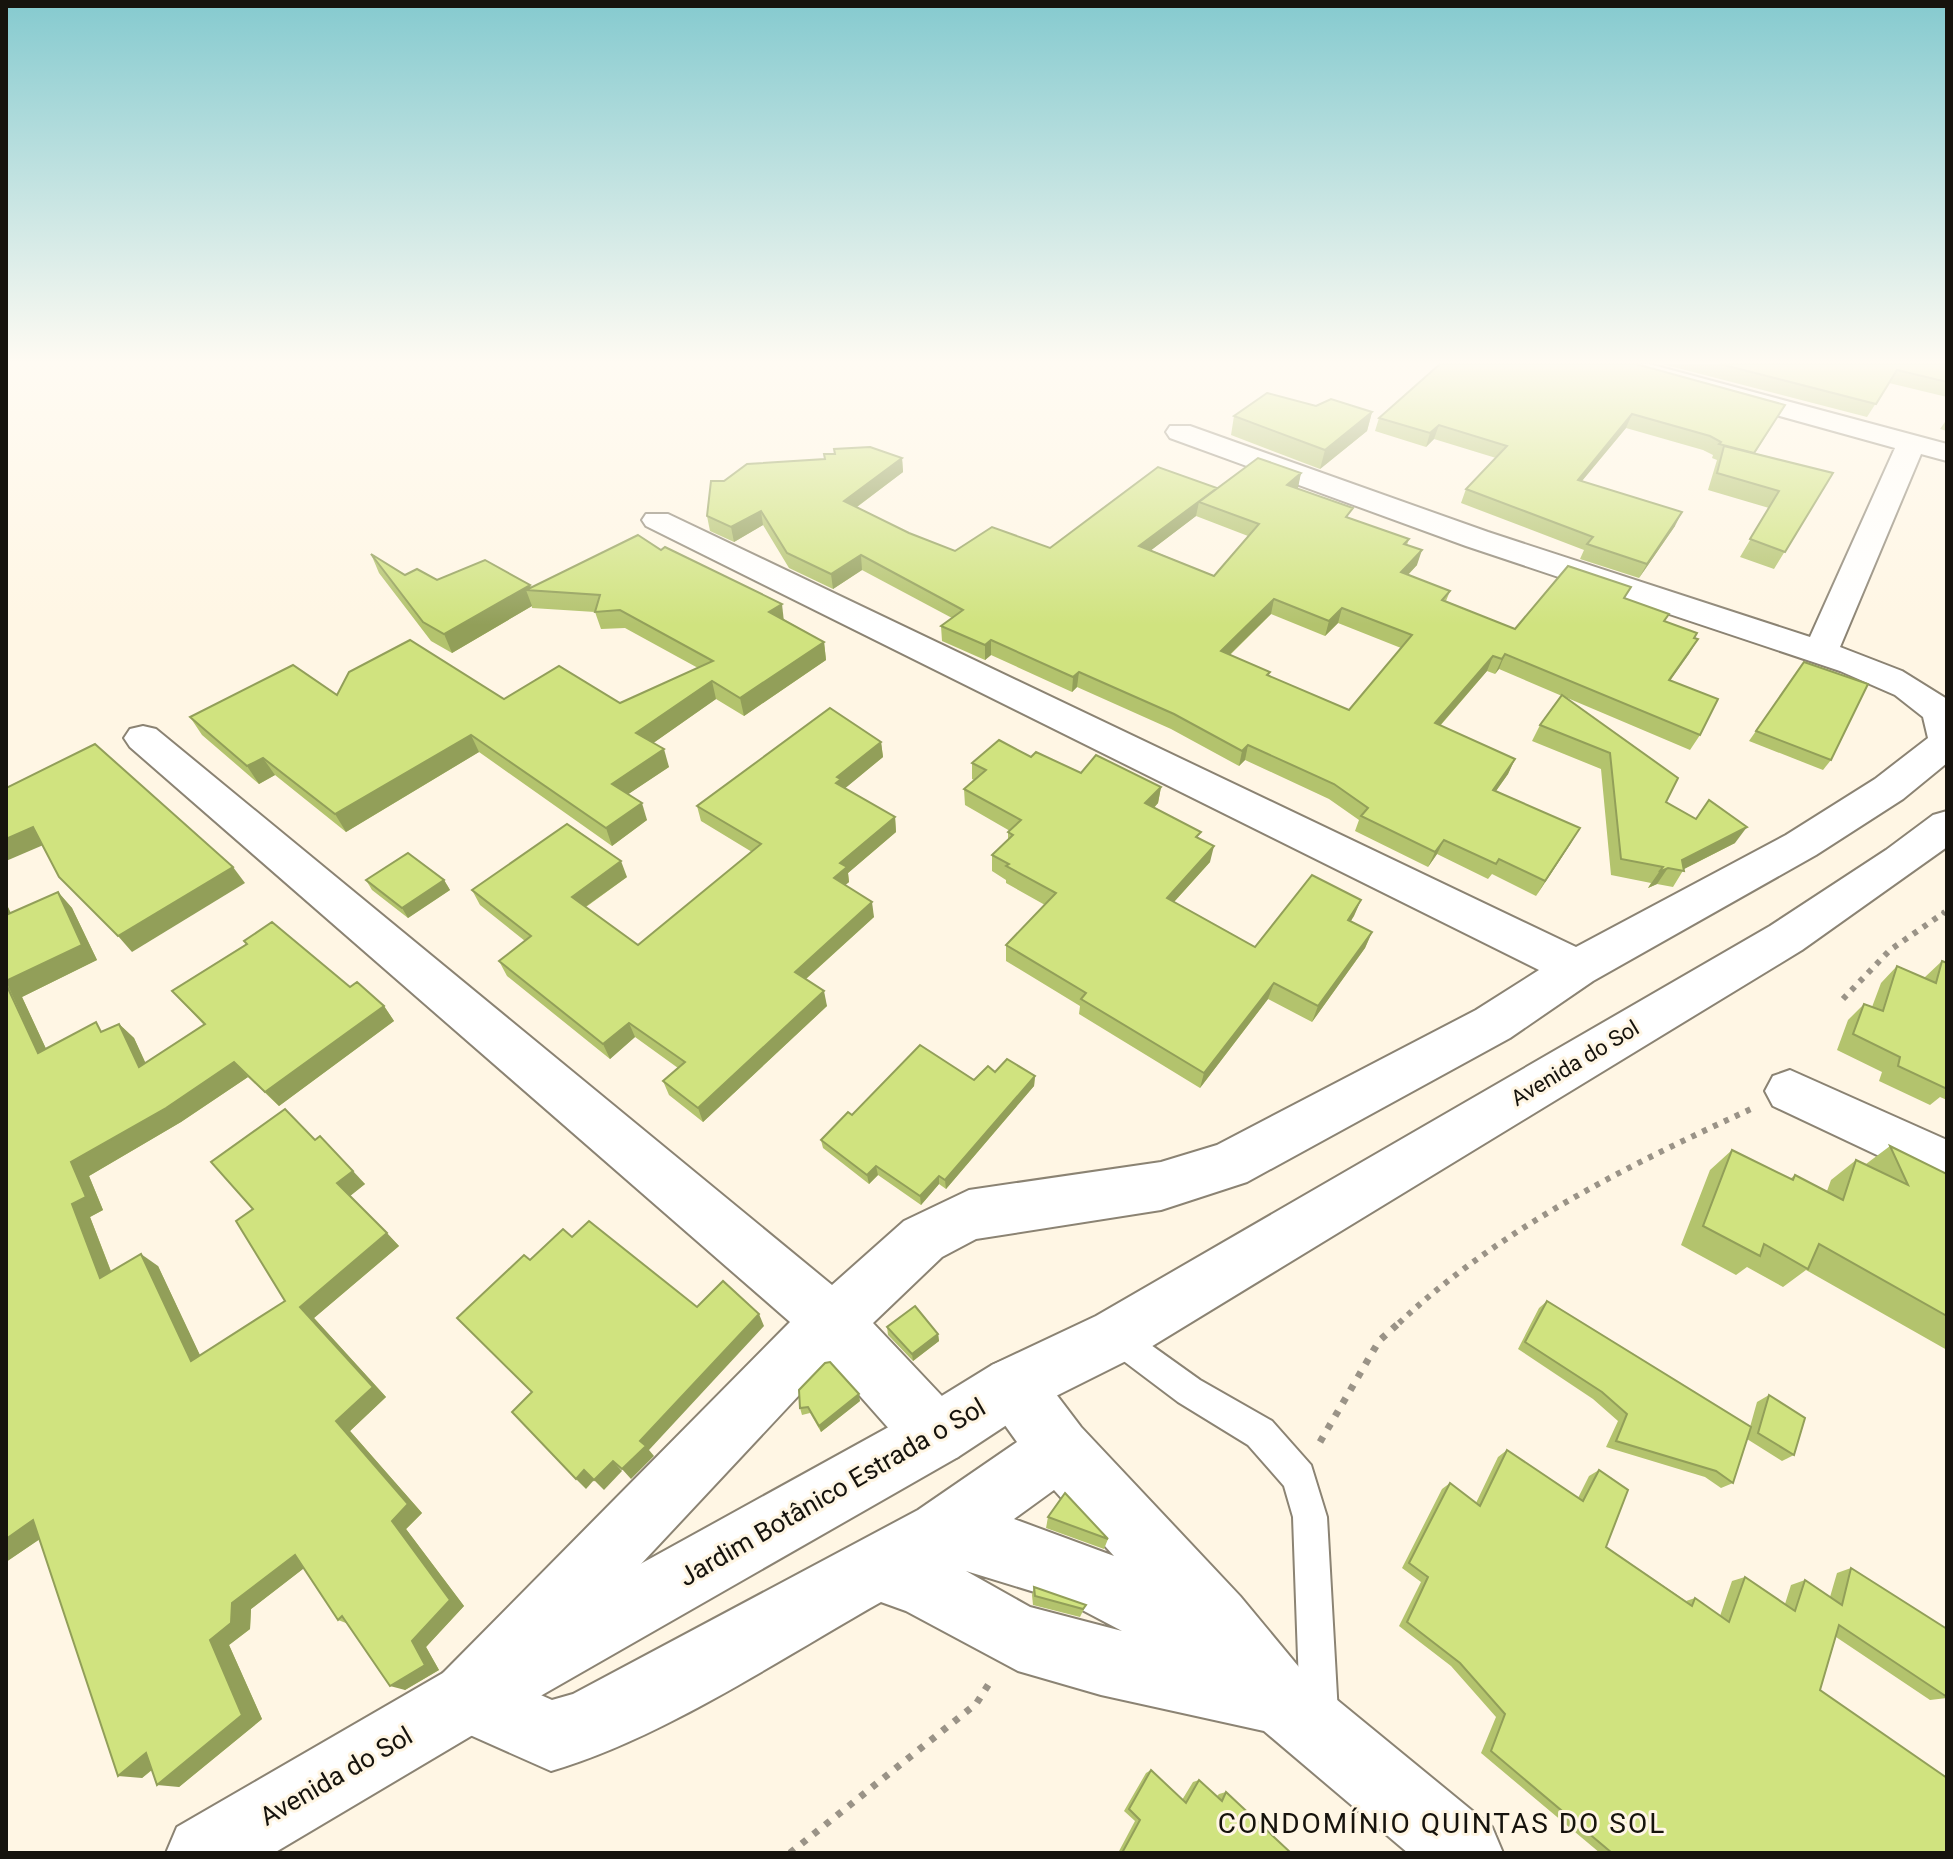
<svg xmlns="http://www.w3.org/2000/svg" width="1953" height="1859" font-family="Roboto,sans-serif">
<rect width="100%" height="100%" fill="#fff6e4"/>
<g fill="none" stroke-linecap="round" stroke-linejoin="round">
<!-- service casing -->
<g stroke="#8b8373" stroke-width="4">
<polygon id="service" points="1116,1320 1200,1380 1272,1421 1311,1465 1327,1517 1338,1714 1333,1728 1319,1733 1305,1728 1300,1714 1293,1517 1284,1486 1248,1445 1178,1402 1105,1347 1100,1336 1105,1325"/>
</g>
<!-- minor casing -->
<g stroke="#8b8373" stroke-width="4">
<g id="minor">
<path d="M1607,364H1649L1947,444V461L1921,454L1840,647L1902,671L1947,699V763L1903,799L1816,855L1593,981L1510,1038L1247,1182L1161,1210L976,1239L942,1257L873,1323L958,1413L966,1435L958,1457L936,1465L914,1457L830,1362L525,1688L552,1700L573,1694L918,1510L1017,1442L992,1407L983,1386L992,1365L1013,1356L1034,1365L1081,1427L1240,1596L1303,1672L1492,1827L1503,1853H1408L1264,1731L1101,1695L1018,1671L906,1611L881,1602C780,1659 661,1739 551,1771L443,1723L433,1698L443,1673L790,1322L130,747L124,738L130,729L143,726L156,729L832,1285L904,1221L969,1190L1161,1162L1217,1145L1476,1010L1539,970L646,526L642,520L646,514H668L1576,947L1786,835L1875,779L1928,738L1923,717L1895,695L1840,671L1466,546L1170,438L1166,432L1170,426H1190L1488,532L1810,637L1895,448L1610,369ZM1054,1490L1114,1556L1014,1519ZM966,1571L1067,1602L1122,1631L1030,1607Z"/>
<polygon points="1790,1070 1947,1140 1947,1188 1773,1106 1765,1091 1773,1076"/>
</g>
</g>
<!-- tertiary casing -->
<g stroke="#8b8373" stroke-width="4">
<polygon id="tertiary" points="1947,811 1947,847 1802,950 1136,1356 1034,1407 958,1457 493,1723 274,1853 166,1853 177,1827 443,1673 914,1413 992,1365 1096,1316 1770,926 1886,850 1933,815"/>
</g>
<!-- path-far2 -->
<polyline stroke="#9a9387" stroke-width="4" stroke-dasharray="3 5" stroke-linecap="butt" points="1942,914 1947,910"/>
<!-- path-far1 -->
<g stroke="#9a9387" stroke-width="6" stroke-dasharray="5 7" stroke-linecap="butt">
<polyline points="1843,999 1890,950 1945,912"/>
<path d="M1399,1323C1499,1229 1627,1166 1751,1109"/>
</g>
<!-- path -->
<g stroke="#9a9387" stroke-width="7" stroke-dasharray="6 9" stroke-linecap="butt">
<polyline points="1320,1442 1379,1341 1401,1321"/>
<polyline points="790,1853 976,1704 992,1679"/>
</g>
<!-- service -->
<use href="#service" fill="#fff" fill-rule="evenodd"/>
<!-- minor -->
<use href="#minor" fill="#fff" fill-rule="evenodd"/>
<!-- tertiary -->
<use href="#tertiary" fill="#fff" fill-rule="evenodd"/>
</g>
<!-- wall -->
<g fill="#b3c36d" fill-rule="evenodd">
<polygon points="1662,364 1947,364 1947,397 1889,383 1867,417"/>
<polygon points="1785,405 1755,453 1833,473 1774,569 1740,557 1769,508 1708,490 1717,460 1712,458 1713,455 1703,450 1626,428 1582,481 1675,526 1639,578 1580,559 1584,550 1461,503 1466,489 1496,458 1434,439 1426,447 1375,431 1379,418"/>
<polygon points="1316,406 1372,412 1367,431 1320,469 1231,435 1234,416"/>
<polygon points="1947,419 1947,431 1940,429"/>
<path d="M902,458L903,472L857,507L909,533L955,551L1050,548L1217,488L1301,473L1297,488L1350,518L1409,539L1407,545L1417,565L1408,575L1450,591L1446,601L1515,629L1625,599L1698,639L1670,680L1700,735L1690,750L1565,697L1666,802L1735,843L1684,869L1673,887L1657,884L1648,888L1651,883L1611,875L1601,769L1532,741L1540,725L1562,696L1499,669L1495,674L1487,671L1440,726L1515,759L1508,774L1496,791L1571,843L1536,896L1492,874L1488,879L1437,854L1428,867L1355,831L1359,820L1329,799L1245,760L1239,766L1171,729L1077,687L1072,692L991,655L985,660L942,641L941,626L952,618L862,570L833,589L789,568L763,525L734,542L710,531L707,516L724,481ZM1196,516L1248,536L1214,576L1151,550ZM1271,614L1325,636L1338,623L1401,648L1349,710L1269,676L1230,655Z"/>
<polygon points="661,550 824,642 826,660 744,716 716,699 653,743 669,767 628,794 647,820 612,846 479,752 346,832 275,775 259,784 202,735 190,717 337,695 504,699 620,703 698,668 625,628 601,629 595,612 532,608 532,606 452,653 431,641 379,573 371,554 405,575 437,580 531,588"/>
<polygon points="1804,662 1831,760 1823,770 1749,741"/>
<polygon points="881,742 883,757 845,788 895,817 896,832 848,873 849,882 845,885 874,917 806,979 827,1006 703,1122 669,1095 663,1081 678,1068 635,1037 610,1059 507,976 499,961 525,941 480,905 472,890 627,877 586,907 638,945 752,852 701,821 697,806"/>
<polygon points="1031,757 1081,773 1161,787 1158,803 1154,808 1200,839 1210,862 1174,902 1255,947 1361,900 1351,921 1372,932 1365,948 1312,1022 1268,999 1200,1088 1079,1014 1080,1006 1006,961 1006,945 1045,905 1006,883 1006,880 992,871 992,855 1008,840 1008,832 1010,831 965,805 964,789 974,780 972,779 972,763"/>
<polygon points="366,880 444,880 450,890 408,918 372,890"/>
<polygon points="58,892 72,908 97,960 22,997 46,1049 105,1030 119,1024 134,1038 145,1063 204,1025 172,991 350,987 384,1006 394,1021 279,1106 248,1077 181,1122 89,1176 103,1210 90,1217 111,1271 158,1266 200,1356 285,1301 253,1209 315,1140 365,1184 350,1196 399,1246 314,1318 386,1397 350,1431 422,1513 406,1529 464,1606 426,1647 439,1670 405,1690 346,1623 338,1620 304,1568 251,1609 250,1629 229,1645 262,1719 179,1787 152,1770 142,1778 40,1539 6,1562 6,903 11,913"/>
<polygon points="1942,961 1947,963 1947,1100 1940,1097 1930,1105 1879,1081 1882,1072 1837,1050 1848,1020 1864,1004 1872,1007 1881,983 1897,966 1924,978"/>
<polygon points="995,1072 1035,1076 1034,1086 946,1189 939,1184 921,1205 878,1175 869,1184 823,1148 821,1140 852,1115 974,1080"/>
<polygon points="1890,1146 1947,1174 1947,1350 1806,1270 1783,1287 1747,1267 1736,1275 1681,1245 1710,1170 1732,1150 1790,1179 1795,1175 1827,1191 1831,1180 1856,1160 1866,1164"/>
<polygon points="1547,1301 1750,1427 1757,1402 1769,1395 1794,1455 1782,1461 1747,1439 1733,1483 1721,1488 1705,1477 1606,1447 1618,1421 1593,1399 1518,1349 1539,1308"/>
<polygon points="887,1327 938,1334 939,1341 913,1361 888,1335"/>
<polygon points="860,1401 821,1432 810,1413 802,1415 800,1408"/>
<polygon points="1507,1450 1578,1498 1589,1476 1599,1470 1606,1547 1686,1601 1695,1598 1720,1616 1732,1581 1745,1577 1785,1604 1791,1585 1805,1580 1830,1597 1837,1573 1851,1568 1947,1698 1930,1700 1836,1637 1820,1690 1947,1853 1600,1853 1481,1753 1496,1717 1451,1666 1399,1626 1421,1582 1402,1568 1442,1489 1450,1483 1476,1503 1498,1457"/>
<polygon points="1048,1517 1108,1539 1104,1549 1046,1528"/>
<polygon points="1034,1587 1086,1605 1080,1617 1033,1605 1032,1595"/>
<polygon points="1151,1770 1182,1800 1193,1782 1199,1780 1217,1796 1219,1794 1226,1792 1291,1853 1118,1853 1135,1821 1124,1811 1146,1773"/>
</g>
<!-- shaded-wall -->
<g fill="#929f59">
<polygon points="1372,412 1367,431 1320,469 1325,450"/>
<polygon points="1632,414 1626,428 1571,494 1578,480"/>
<polygon points="1439,425 1434,439 1426,447 1430,433"/>
<polygon points="902,458 903,472 846,515 844,501"/>
<polygon points="1301,473 1298,488 1284,499 1287,485"/>
<polygon points="1217,488 1199,502 1196,516 1137,561 1139,546"/>
<polygon points="761,511 763,525 734,542 731,527"/>
<polygon points="1682,512 1675,526 1639,578 1647,564"/>
<polygon points="1422,550 1417,565 1396,587 1401,572"/>
<polygon points="861,555 862,570 833,589 831,574"/>
<polygon points="530,585 532,590 526,590 532,606 452,653 444,634"/>
<polygon points="1274,599 1271,614 1218,666 1221,651"/>
<polygon points="782,604 784,622 769,612"/>
<polygon points="1342,608 1338,623 1325,636 1329,621"/>
<polygon points="1698,639 1689,654 1660,695 1669,680"/>
<polygon points="991,640 991,655 985,660 985,645"/>
<polygon points="824,642 826,660 744,716 740,698"/>
<polygon points="1505,654 1499,669 1495,674 1502,659"/>
<polygon points="1493,656 1487,671 1429,738 1435,723"/>
<polygon points="1079,672 1077,687 1072,692 1073,677"/>
<polygon points="712,681 716,699 642,751 636,733"/>
<polygon points="471,735 479,752 346,832 335,814"/>
<polygon points="881,742 883,757 843,790 836,783 837,777"/>
<polygon points="1248,745 1245,760 1239,766 1242,751"/>
<polygon points="664,749 669,767 618,801 612,784"/>
<polygon points="263,758 275,775 259,784 247,766"/>
<polygon points="1515,759 1508,774 1486,805 1493,790"/>
<polygon points="1161,787 1158,803 1142,820 1145,803"/>
<polygon points="642,803 647,820 612,846 606,828"/>
<polygon points="895,817 896,832 848,873 849,882 836,893 834,878 840,863"/>
<polygon points="33,827 48,843 6,861 6,839"/>
<polygon points="1747,827 1735,843 1682,870 1682,860"/>
<polygon points="1580,828 1571,843 1536,896 1545,881"/>
<polygon points="1444,840 1437,854 1428,867 1435,852"/>
<polygon points="1214,846 1210,862 1163,914 1167,898"/>
<polygon points="621,861 627,877 578,912 572,897"/>
<polygon points="233,867 245,883 132,952 118,936"/>
<polygon points="1668,868 1657,884 1648,888 1659,872"/>
<polygon points="444,880 450,890 408,918 402,908"/>
<polygon points="58,892 72,908 97,960 22,997 55,1068 38,1053 6,981"/>
<polygon points="1361,900 1354,916 1341,936 1348,920"/>
<polygon points="872,902 874,917 798,986 795,972"/>
<polygon points="6,903 19,932 6,920"/>
<polygon points="1372,932 1365,948 1312,1022 1318,1006"/>
<polygon points="1274,983 1268,999 1200,1088 1204,1073"/>
<polygon points="824,991 827,1006 703,1122 698,1108"/>
<polygon points="384,1006 394,1021 279,1106 265,1092"/>
<polygon points="629,1023 635,1037 610,1059 603,1044"/>
<polygon points="119,1024 134,1038 154,1081 139,1067"/>
<polygon points="234,1062 248,1077 181,1122 89,1176 103,1210 90,1217 118,1290 100,1278 72,1204 71,1162"/>
<polygon points="1035,1076 1034,1086 946,1189 945,1180"/>
<polygon points="876,1166 878,1175 869,1184 867,1175"/>
<polygon points="353,1171 365,1184 350,1196 337,1183"/>
<polygon points="939,1176 939,1184 921,1205 920,1196"/>
<polygon points="387,1233 399,1246 314,1318 386,1397 350,1431 422,1513 406,1529 464,1606 426,1647 439,1670 405,1690 390,1686 412,1641 392,1521 336,1421 300,1307"/>
<polygon points="141,1254 158,1266 208,1372 191,1361"/>
<polygon points="759,1314 764,1326 649,1450 654,1456 631,1479 622,1469 640,1441"/>
<polygon points="938,1334 939,1341 913,1361 912,1354"/>
<polygon points="859,1394 860,1401 821,1432 819,1426"/>
<polygon points="613,1461 622,1471 604,1490 594,1480"/>
<polygon points="584,1470 594,1480 586,1489 576,1479"/>
<polygon points="33,1520 56,1528 6,1562 6,1539"/>
<polygon points="295,1555 312,1562 251,1609 250,1629 229,1645 262,1719 179,1787 157,1785 210,1640 232,1603"/>
<polygon points="146,1753 168,1756 142,1778 118,1776"/>
</g>
<!-- building -->
<g fill="#d0e37f" stroke="#929f59" stroke-width="2" fill-rule="evenodd">
<polygon points="1440,364 1636,364 1785,405 1754,453 1719,444 1721,442 1710,436 1632,414 1578,480 1682,512 1647,564 1587,544 1593,537 1466,489 1507,446 1439,425 1430,433 1379,418"/>
<polygon points="1720,364 1947,364 1947,382 1897,370 1876,404"/>
<polygon points="1267,393 1316,406 1331,399 1372,412 1325,450 1234,416"/>
<polygon points="1724,446 1833,473 1785,552 1750,539 1779,491 1717,473"/>
<path d="M870,447L902,458L844,501L909,533L955,551L992,527L1050,548L1158,467L1217,488L1139,546L1214,576L1259,524L1199,502L1258,458L1301,473L1287,485L1353,508L1346,517L1409,539L1404,544L1422,550L1401,572L1450,591L1442,600L1515,629L1568,566L1631,587L1624,598L1669,614L1664,621L1697,633L1694,638L1698,639L1669,680L1718,699L1700,735L1505,654L1502,659L1493,656L1435,723L1515,759L1493,790L1580,828L1545,881L1499,859L1496,864L1444,840L1435,852L1361,816L1368,808L1334,784L1248,745L1242,751L1174,714L1079,672L1073,677L991,640L985,645L941,626L963,610L861,555L831,574L787,553L761,511L731,527L707,516L711,481H724L747,464L825,459L824,454H835L834,449ZM1274,599L1329,621L1342,608L1412,635L1349,710L1267,675L1270,672L1221,651Z"/>
<polygon points="638,535 661,550 665,547 782,604 769,612 824,642 740,698 712,681 636,733 664,749 612,784 642,803 606,828 471,735 335,814 263,758 247,766 190,717 293,665 337,695 349,672 410,640 504,699 559,666 620,703 713,661 620,610 595,612 600,595 526,590"/>
<polygon points="371,554 405,575 417,569 437,580 485,560 530,585 444,634 423,622"/>
<polygon points="1804,662 1868,684 1831,760 1756,731"/>
<polygon points="1562,695 1678,778 1666,802 1696,819 1709,800 1747,827 1682,860 1684,871 1668,868 1659,872 1663,867 1621,859 1610,753 1540,725"/>
<polygon points="830,708 881,742 837,777 841,779 836,783 895,817 840,863 847,867 834,878 872,902 795,972 824,991 698,1108 663,1081 685,1062 629,1023 603,1044 499,961 531,936 472,890 567,824 621,861 572,897 638,945 761,844 697,806"/>
<polygon points="999,740 1031,757 1036,752 1081,773 1096,755 1161,787 1145,803 1201,832 1196,837 1214,846 1167,898 1255,947 1312,875 1361,900 1348,920 1372,932 1318,1006 1274,983 1204,1073 1081,999 1086,993 1006,945 1056,893 1006,866 1009,864 992,855 1013,835 1008,832 1021,820 964,789 986,770 972,763"/>
<polygon points="95,744 233,867 118,936 59,877 33,827 6,839 6,788"/>
<polygon points="408,853 444,880 402,908 366,880"/>
<polygon points="58,892 82,945 6,981 6,915"/>
<polygon points="272,922 350,987 357,982 384,1006 265,1092 234,1062 166,1108 71,1162 86,1197 72,1204 100,1278 141,1254 191,1361 285,1301 236,1221 253,1209 211,1162 285,1109 315,1140 320,1136 353,1171 337,1183 387,1233 300,1307 373,1387 336,1421 408,1504 392,1521 450,1600 412,1641 425,1665 390,1686 342,1616 338,1620 295,1555 232,1603 231,1623 210,1640 242,1715 157,1785 146,1753 118,1776 33,1520 6,1539 6,984 38,1053 96,1022 101,1032 119,1024 139,1067 205,1024 172,991 247,944 244,941"/>
<polygon points="1942,961 1947,963 1947,1089 1898,1066 1900,1057 1853,1034 1864,1004 1883,1011 1897,966 1936,983"/>
<polygon points="920,1045 974,1080 988,1066 995,1072 1007,1059 1035,1076 945,1180 939,1176 920,1196 876,1166 867,1175 821,1140 848,1112 852,1115"/>
<polygon points="1890,1146 1947,1174 1947,1316 1819,1244 1808,1269 1764,1244 1760,1256 1703,1226 1732,1150 1793,1180 1795,1175 1843,1200 1856,1160 1908,1185"/>
<polygon points="589,1221 697,1307 723,1281 759,1314 640,1441 646,1446 622,1469 613,1461 594,1480 584,1470 576,1479 512,1412 532,1392 457,1318 524,1255 530,1260 563,1229 572,1237"/>
<polygon points="1547,1301 1751,1427 1733,1483 1716,1471 1616,1441 1627,1414 1602,1392 1525,1342"/>
<polygon points="915,1306 938,1334 912,1354 887,1327"/>
<polygon points="830,1362 859,1394 819,1426 808,1407 800,1408 799,1390 825,1363"/>
<polygon points="1769,1395 1805,1418 1794,1455 1758,1433"/>
<polygon points="1507,1450 1583,1501 1599,1470 1628,1490 1606,1547 1692,1606 1695,1598 1729,1622 1745,1577 1795,1611 1805,1580 1842,1605 1851,1568 1947,1629 1947,1697 1839,1625 1820,1690 1947,1778 1947,1853 1612,1853 1491,1751 1505,1714 1460,1663 1407,1622 1428,1577 1409,1563 1450,1483 1480,1506"/>
<polygon points="1065,1493 1108,1539 1048,1517"/>
<polygon points="1034,1587 1086,1605 1083,1609 1035,1596"/>
<polygon points="1151,1770 1186,1803 1199,1780 1222,1801 1226,1792 1291,1853 1122,1853 1140,1820 1129,1809"/>
</g>
<!-- sky -->
<linearGradient id="sky" x2="0" y2="1"><stop stop-color="#85cacf"/><stop offset="0.58" stop-color="#fffbf3"/><stop offset="1" stop-color="#fffbf3" stop-opacity="0"/></linearGradient>
<rect width="1953" height="625" fill="url(#sky)"/>
<g text-anchor="middle" dominant-baseline="central" stroke-width="6" stroke-linejoin="round" paint-order="stroke">
<!-- street labels -->
<g font-size="22" fill="#16130d" stroke="#fff6e4">
<text transform="translate(1575 1063) rotate(-31)">Avenida do Sol</text>
</g>
<!-- near-street labels -->
<g font-size="26" fill="#16130d" stroke="#fff6e4">
<text transform="translate(832 1492) rotate(-30)">Jardim Botânico Estrada o Sol</text>
<text transform="translate(336 1776) rotate(-30)">Avenida do Sol</text>
</g>
<!-- near-neighbourhood labels -->
<g font-size="28" letter-spacing="2" fill="#16130d" stroke="#fff6e4">
<text x="1442" y="1823">CONDOMÍNIO QUINTAS DO SOL</text>
</g>
</g>
<!-- border -->
<rect width="1953" height="1859" fill="none" stroke="#16130d" stroke-width="16"/>
</svg>
